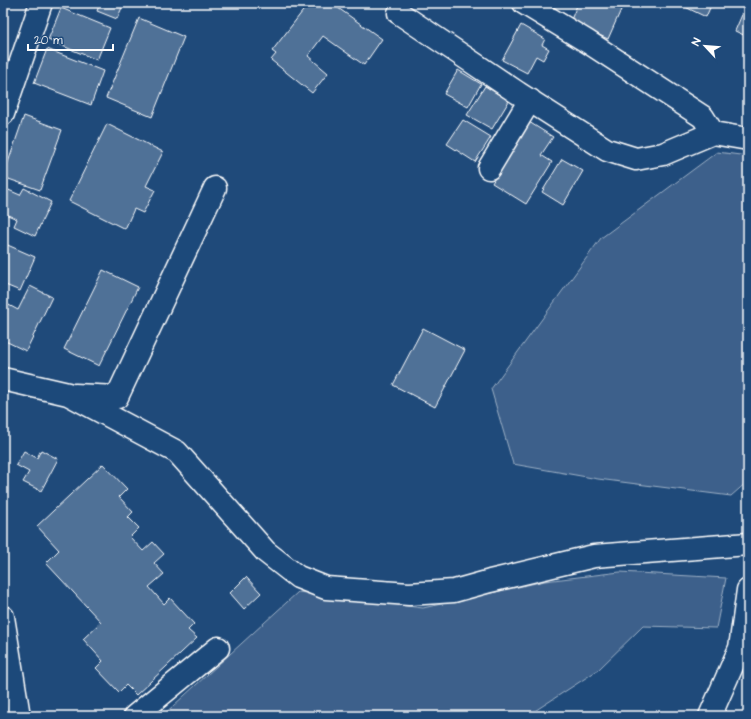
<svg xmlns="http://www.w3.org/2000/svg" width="751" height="719" font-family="'Architects Daughter',sans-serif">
<rect width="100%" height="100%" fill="#1f4a7a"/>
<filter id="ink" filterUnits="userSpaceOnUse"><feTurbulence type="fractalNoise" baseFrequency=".025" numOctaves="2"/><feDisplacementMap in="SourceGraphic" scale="8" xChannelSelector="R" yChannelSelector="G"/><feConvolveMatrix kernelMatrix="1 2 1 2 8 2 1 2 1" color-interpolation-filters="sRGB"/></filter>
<g filter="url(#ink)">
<!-- green -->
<g fill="#3c618b" stroke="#9eb0c5">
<polygon points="717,152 748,156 748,481 731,496 598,479 513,464 491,389 601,238"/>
<polygon points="620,572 726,578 716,628 643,626 598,670 527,716 162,716 298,592 423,608 545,581"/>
</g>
<!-- building -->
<g fill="#507197" stroke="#fff">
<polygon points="100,3 124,3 117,19 97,11"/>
<polygon points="309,3 331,3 382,39 364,65 323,36 308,56 328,73 312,93 271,60 276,54 272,51"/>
<polygon points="578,3 624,3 608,39 570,22"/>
<polygon points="682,3 712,3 706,17 681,5"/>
<polygon points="747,3 748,3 748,37 735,31"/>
<polygon points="61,8 110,28 97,60 48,40"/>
<polygon points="139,18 184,37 152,117 106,98"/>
<polygon points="521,25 545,39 542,45 549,49 543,60 536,56 527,73 502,60"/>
<polygon points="47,49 103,71 91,105 34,83"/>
<polygon points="458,70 481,84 468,107 444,94"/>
<polygon points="485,86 509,101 492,129 467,115"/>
<polygon points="24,116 62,130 40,190 3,177"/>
<polygon points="463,120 491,137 475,162 447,144"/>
<polygon points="529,122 553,137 541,155 552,162 526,204 492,183"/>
<polygon points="107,124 163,152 146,186 155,190 143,213 134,209 125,229 69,201"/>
<polygon points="562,159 583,171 563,205 542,192"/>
<polygon points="4,188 20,195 24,188 51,202 35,236 14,226 17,219 3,213 3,191"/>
<polygon points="3,243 35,257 20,291 3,284"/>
<polygon points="103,270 138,287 99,366 64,349"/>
<polygon points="30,286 52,297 26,351 3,340 3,307 5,303 18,310"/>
<polygon points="423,328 465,350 435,407 393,385"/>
<polygon points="41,450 58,459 41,491 23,482 29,472 16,465 24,451 37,458"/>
<polygon points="103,464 127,489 119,497 133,512 128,517 139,528 130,537 143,551 153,542 164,554 154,563 164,574 149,587 164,604 170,598 194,624 188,630 197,638 136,695 126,685 119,692 96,668 103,661 83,639 101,622 46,563 59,550 37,526"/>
<polygon points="246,577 261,593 244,609 230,593"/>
</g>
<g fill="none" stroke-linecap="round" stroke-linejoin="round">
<!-- minor casing -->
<g stroke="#fff" stroke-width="25">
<g id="minor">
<polyline points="524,3 588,42 703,117 713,133 748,139"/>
<polyline points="399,13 518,93 607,150 636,159 663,154 713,133"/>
<polyline points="3,114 41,3"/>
<polyline points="489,168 530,100"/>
<polyline points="3,379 68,394 177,452 266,552 298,577 326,588 409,594 454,591 490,581 594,556 748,544"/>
<polyline points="75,395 117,397 215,188"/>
<polyline points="135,716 218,648"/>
<polyline points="710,716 740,648 748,590"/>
</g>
</g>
<!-- tertiary casing -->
<g stroke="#fff" stroke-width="25">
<polyline id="tertiary" points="3,617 19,716"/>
</g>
<!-- minor -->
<use href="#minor" stroke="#1f4a7a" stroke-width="22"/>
<!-- tertiary -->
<use href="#tertiary" stroke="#1f4a7a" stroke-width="22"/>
</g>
</g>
<!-- margin -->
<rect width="751" height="719" fill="none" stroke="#1f4a7a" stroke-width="16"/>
<rect x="8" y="8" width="735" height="703" fill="none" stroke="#fff" stroke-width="1.5" filter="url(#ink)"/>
<!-- north arrow -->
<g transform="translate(705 46) rotate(296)" stroke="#1f4a7a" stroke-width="3" paint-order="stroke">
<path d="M0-3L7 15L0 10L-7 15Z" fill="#ffffff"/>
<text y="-6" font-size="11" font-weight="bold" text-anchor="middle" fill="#ffffff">N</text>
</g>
<!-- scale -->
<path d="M28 44v6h85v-6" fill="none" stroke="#ffffff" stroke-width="2"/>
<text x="34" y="44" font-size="12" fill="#ffffff" stroke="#1f4a7a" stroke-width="3" paint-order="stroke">20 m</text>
</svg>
